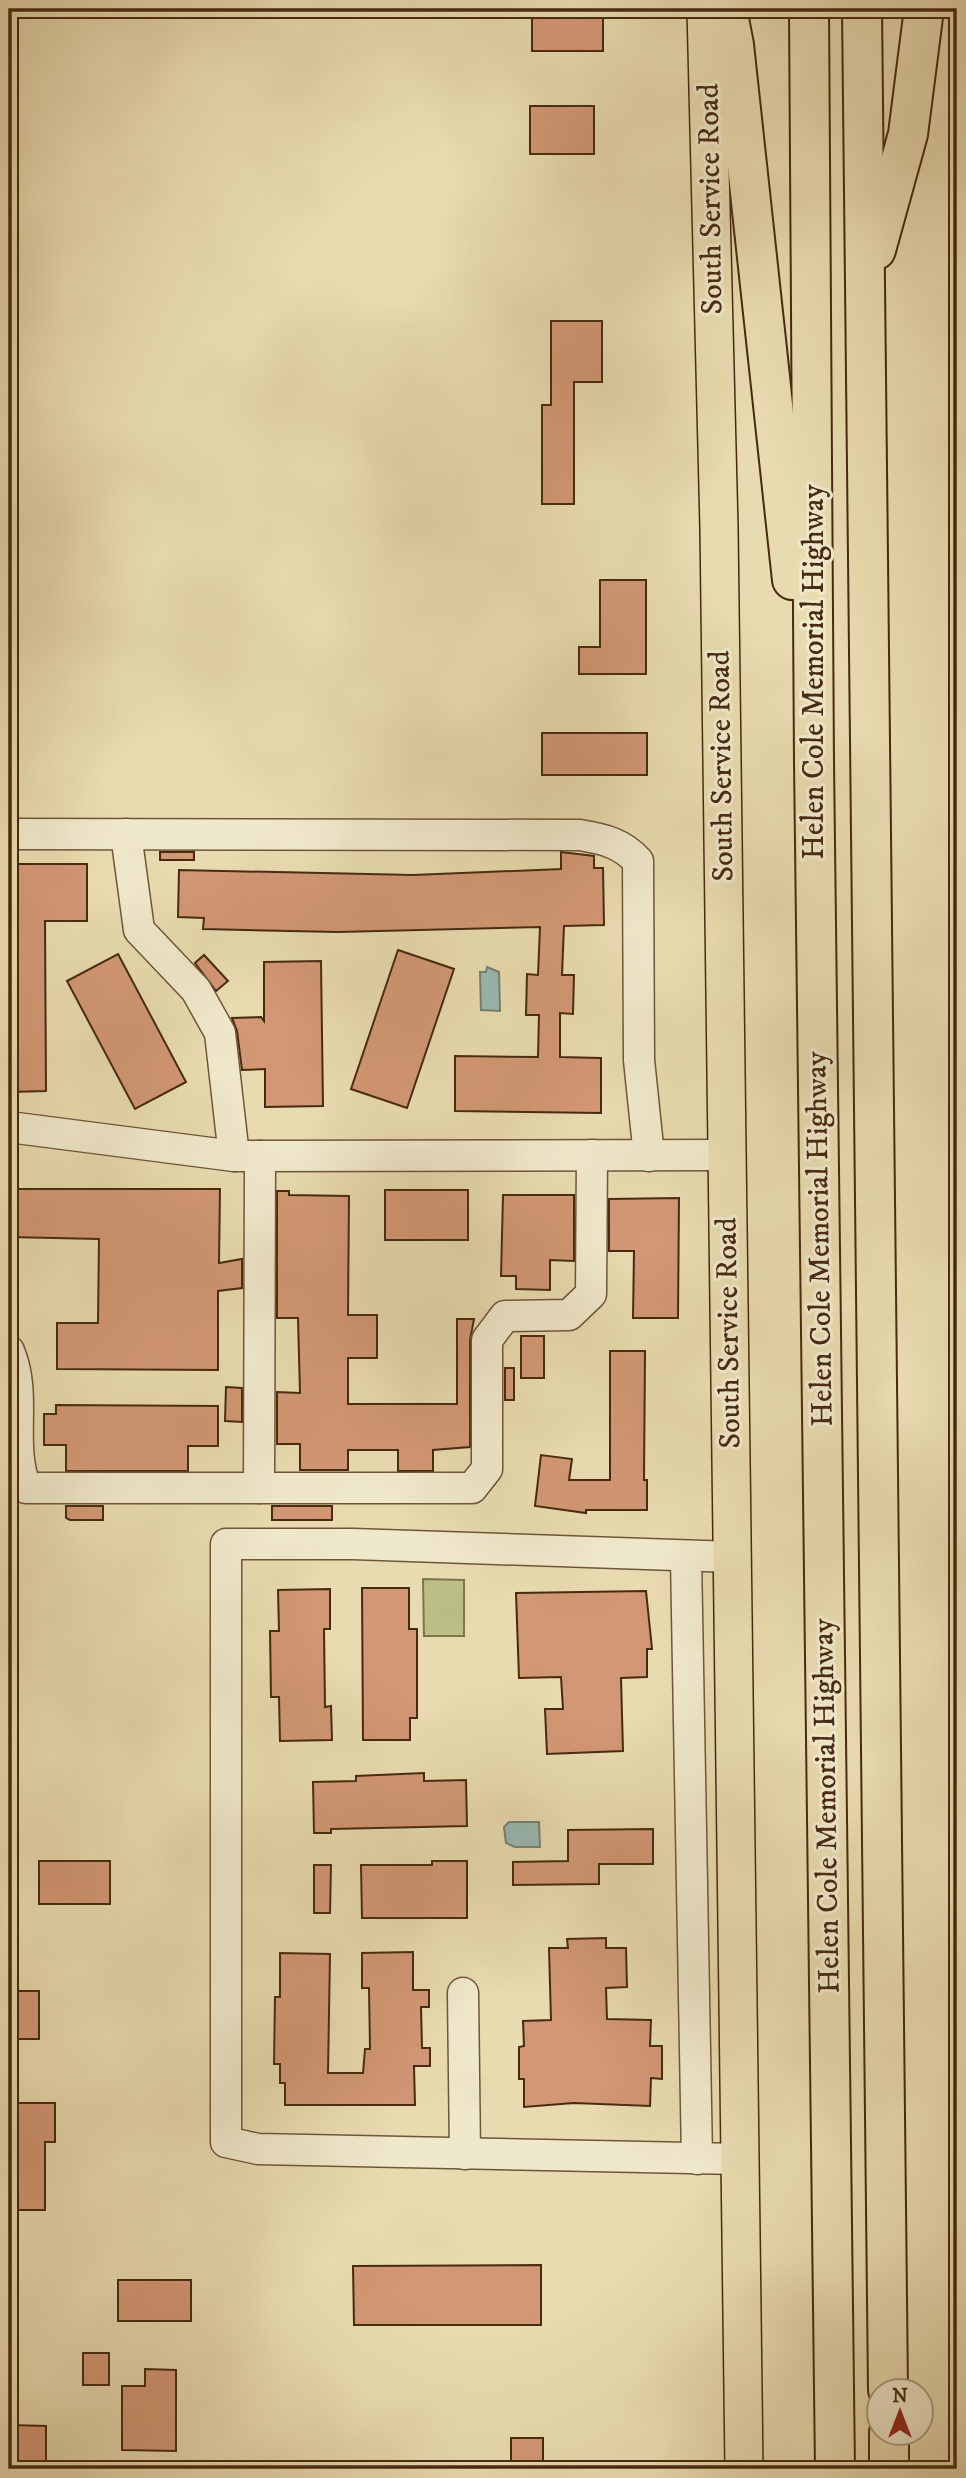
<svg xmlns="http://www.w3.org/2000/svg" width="966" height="2478" font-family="'IM FELL DW Pica',serif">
<rect width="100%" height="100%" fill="#e8dbaf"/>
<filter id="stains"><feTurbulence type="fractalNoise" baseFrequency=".00286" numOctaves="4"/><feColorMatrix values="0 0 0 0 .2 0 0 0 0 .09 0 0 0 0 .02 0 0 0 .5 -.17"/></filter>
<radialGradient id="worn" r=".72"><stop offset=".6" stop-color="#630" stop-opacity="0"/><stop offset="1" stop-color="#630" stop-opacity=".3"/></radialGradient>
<!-- green -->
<polygon fill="#bbbe87" stroke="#81744c" stroke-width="2" points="423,1579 464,1580 464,1636 424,1636"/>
<!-- water -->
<g fill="#98b9b2" stroke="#788071" stroke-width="2">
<polygon points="487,967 499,972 500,1011 481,1010 480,972 486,972"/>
<polygon points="509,1822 539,1822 540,1847 515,1847 506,1843 504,1827"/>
</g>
<!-- building -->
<g fill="#d29774" stroke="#472a10" stroke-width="2">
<rect x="532" y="9" width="71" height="42"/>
<rect x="530" y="106" width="64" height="48"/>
<polygon points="551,321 602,321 602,382 574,382 574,504 542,504 542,405 551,405"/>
<polygon points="600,580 646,580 646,674 579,674 579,647 600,647"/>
<rect x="542" y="733" width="105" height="42"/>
<rect x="160" y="852" width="34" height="8"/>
<polygon points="561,852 594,856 594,868 603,868 604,925 564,926 562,975 574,975 573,1014 560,1013 560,1057 601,1058 601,1113 455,1111 455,1056 538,1057 539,1015 526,1015 527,974 538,975 540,927 338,932 203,929 204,918 178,917 179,870 413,875 561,869"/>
<polygon points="9,864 87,864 87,921 45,921 46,1091 9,1092"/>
<polygon points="398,950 454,969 407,1108 351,1089"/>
<polygon points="118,954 186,1082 135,1109 67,981"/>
<polygon points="204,955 228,981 216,991 195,963"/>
<polygon points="321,961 323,1106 265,1107 265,1069 242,1070 237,1031 232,1018 261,1017 264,1021 264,962"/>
<polygon points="9,1189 220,1189 219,1263 242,1259 242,1288 218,1291 218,1370 57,1369 57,1323 98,1323 99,1239 9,1237"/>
<rect x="385" y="1190" width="83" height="50"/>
<polygon points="277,1191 289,1191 289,1195 349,1196 348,1315 377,1315 377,1358 348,1358 348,1404 457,1404 457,1319 474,1319 470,1340 470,1447 433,1450 433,1471 398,1471 398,1450 348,1450 348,1470 300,1470 300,1444 277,1444 277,1392 300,1393 298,1318 277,1318"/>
<polygon points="503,1195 574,1195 574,1261 550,1260 550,1290 516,1289 516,1276 501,1276"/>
<polygon points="679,1198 678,1318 633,1318 634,1251 609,1251 609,1199"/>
<rect x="521" y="1336" width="23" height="42"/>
<polygon points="610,1351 645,1351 644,1480 647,1480 647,1510 586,1510 586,1513 535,1506 541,1455 572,1459 569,1480 610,1480"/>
<rect x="505" y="1368" width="9" height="32"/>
<polygon points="226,1387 242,1388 242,1422 225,1421"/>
<polygon points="56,1405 218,1406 218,1446 188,1446 188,1471 66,1471 66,1445 44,1445 44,1414 56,1414"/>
<polygon points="66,1506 103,1506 103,1520 70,1520 66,1518"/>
<rect x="272" y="1506" width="60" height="14"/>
<polygon points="362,1588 409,1588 409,1629 417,1629 417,1718 410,1718 410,1740 363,1740"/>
<polygon points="330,1589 330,1629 324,1629 325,1707 331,1706 332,1740 280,1741 279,1697 271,1697 270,1631 279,1631 278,1590"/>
<polygon points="646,1591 652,1649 647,1649 647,1677 621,1678 623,1751 547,1754 545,1709 563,1709 561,1677 519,1678 516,1593"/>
<polygon points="424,1773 424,1781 466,1780 467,1826 331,1829 331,1833 314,1833 313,1782 356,1781 356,1776"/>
<polygon points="653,1829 653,1864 599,1864 599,1884 513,1885 513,1862 568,1861 568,1830"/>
<rect x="39" y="1861" width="71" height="43"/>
<polygon points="432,1861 467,1861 467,1918 362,1918 361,1865 432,1865"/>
<polygon points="314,1865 331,1865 330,1913 314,1913"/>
<polygon points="606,1938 606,1948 626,1948 627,1987 606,1988 607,2019 651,2020 650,2046 662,2046 662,2079 651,2078 650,2106 574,2103 524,2107 524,2079 519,2079 519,2047 524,2046 523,2021 551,2020 549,1948 568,1948 567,1939"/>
<polygon points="413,1952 413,1990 429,1990 429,2007 421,2007 422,2048 430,2048 430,2066 414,2066 415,2105 285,2105 285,2083 280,2083 280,2064 274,2064 275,1997 280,1997 280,1953 330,1954 328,2073 363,2073 365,2049 370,2049 369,1988 362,1988 362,1953"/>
<rect x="9" y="1991" width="30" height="48"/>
<polygon points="9,2103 55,2103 55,2142 45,2142 45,2210 9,2210"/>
<polygon points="541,2265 541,2325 354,2325 353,2266"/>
<rect x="118" y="2280" width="73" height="41"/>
<rect x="83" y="2353" width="26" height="32"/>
<polygon points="145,2369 176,2370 176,2451 122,2450 122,2386 145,2386"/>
<polygon points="9,2425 46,2426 46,2469 9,2469"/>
<rect x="511" y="2438" width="32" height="31"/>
</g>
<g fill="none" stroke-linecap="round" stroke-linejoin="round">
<!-- minor casing -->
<g stroke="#6f5638" stroke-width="33">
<g id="minor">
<path d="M9,834L580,835C604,839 621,843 638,861L639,1060L649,1156"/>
<polyline points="126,834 139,930 196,990 220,1033 234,1156"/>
<polyline points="9,1127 234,1156 727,1155"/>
<path d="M9,1351C28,1396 8,1443 26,1488H472L487,1469V1340L505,1316L569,1315L591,1294L592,1155"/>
<polyline points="259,1488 260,1156"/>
<polyline points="686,1557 697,2159"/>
<polyline points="733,1557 353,1544 226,1544 226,2142 258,2149 739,2159"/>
<polyline points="463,1993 465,2154"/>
</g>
</g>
<!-- major casing -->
<g stroke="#472a10" stroke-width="40">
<polyline id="major" points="706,9 719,528 744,2469"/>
</g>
<!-- highway casing -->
<g stroke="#472a10" stroke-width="42">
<g id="highway">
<polyline points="727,9 734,45 792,580"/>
<polyline points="809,9 814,762 835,2469"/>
<polyline points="862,9 888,2390"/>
<polyline points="876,250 908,134 924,9"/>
<polyline points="889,2432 889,2469"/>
</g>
</g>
<!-- minor -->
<use href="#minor" stroke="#f0e8cb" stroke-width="30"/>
<!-- major -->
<use href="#major" stroke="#e8dbaf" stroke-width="37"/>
<!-- highway -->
<use href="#highway" stroke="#e8dbaf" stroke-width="38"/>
</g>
<g text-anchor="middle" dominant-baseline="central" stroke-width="6" stroke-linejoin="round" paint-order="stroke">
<!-- street labels -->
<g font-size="30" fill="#472a10" stroke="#f0e8cb">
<text transform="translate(711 199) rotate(-91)">South Service Road</text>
<text transform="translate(814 672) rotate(-90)">Helen Cole Memorial Highway</text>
<text transform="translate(722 766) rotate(-91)">South Service Road</text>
<text transform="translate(820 1239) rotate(-91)">Helen Cole Memorial Highway</text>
<text transform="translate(729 1333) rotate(-91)">South Service Road</text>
<text transform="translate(827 1806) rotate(-91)">Helen Cole Memorial Highway</text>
</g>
</g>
<!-- margin -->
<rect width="966" height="2478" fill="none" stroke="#e8dbaf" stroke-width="35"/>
<rect x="10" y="10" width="945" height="2457" fill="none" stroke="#472a10" stroke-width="3.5"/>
<rect x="18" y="18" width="931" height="2443" fill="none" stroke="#472a10" stroke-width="2"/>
<!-- north arrow -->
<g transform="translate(900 2412)"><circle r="33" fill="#f0e8cb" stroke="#ac9c80" stroke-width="2"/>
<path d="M0-5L12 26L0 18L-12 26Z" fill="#8f2418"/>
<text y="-10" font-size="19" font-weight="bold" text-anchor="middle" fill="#472a10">N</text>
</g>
<rect width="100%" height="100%" filter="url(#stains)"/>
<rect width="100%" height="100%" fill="url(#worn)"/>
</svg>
